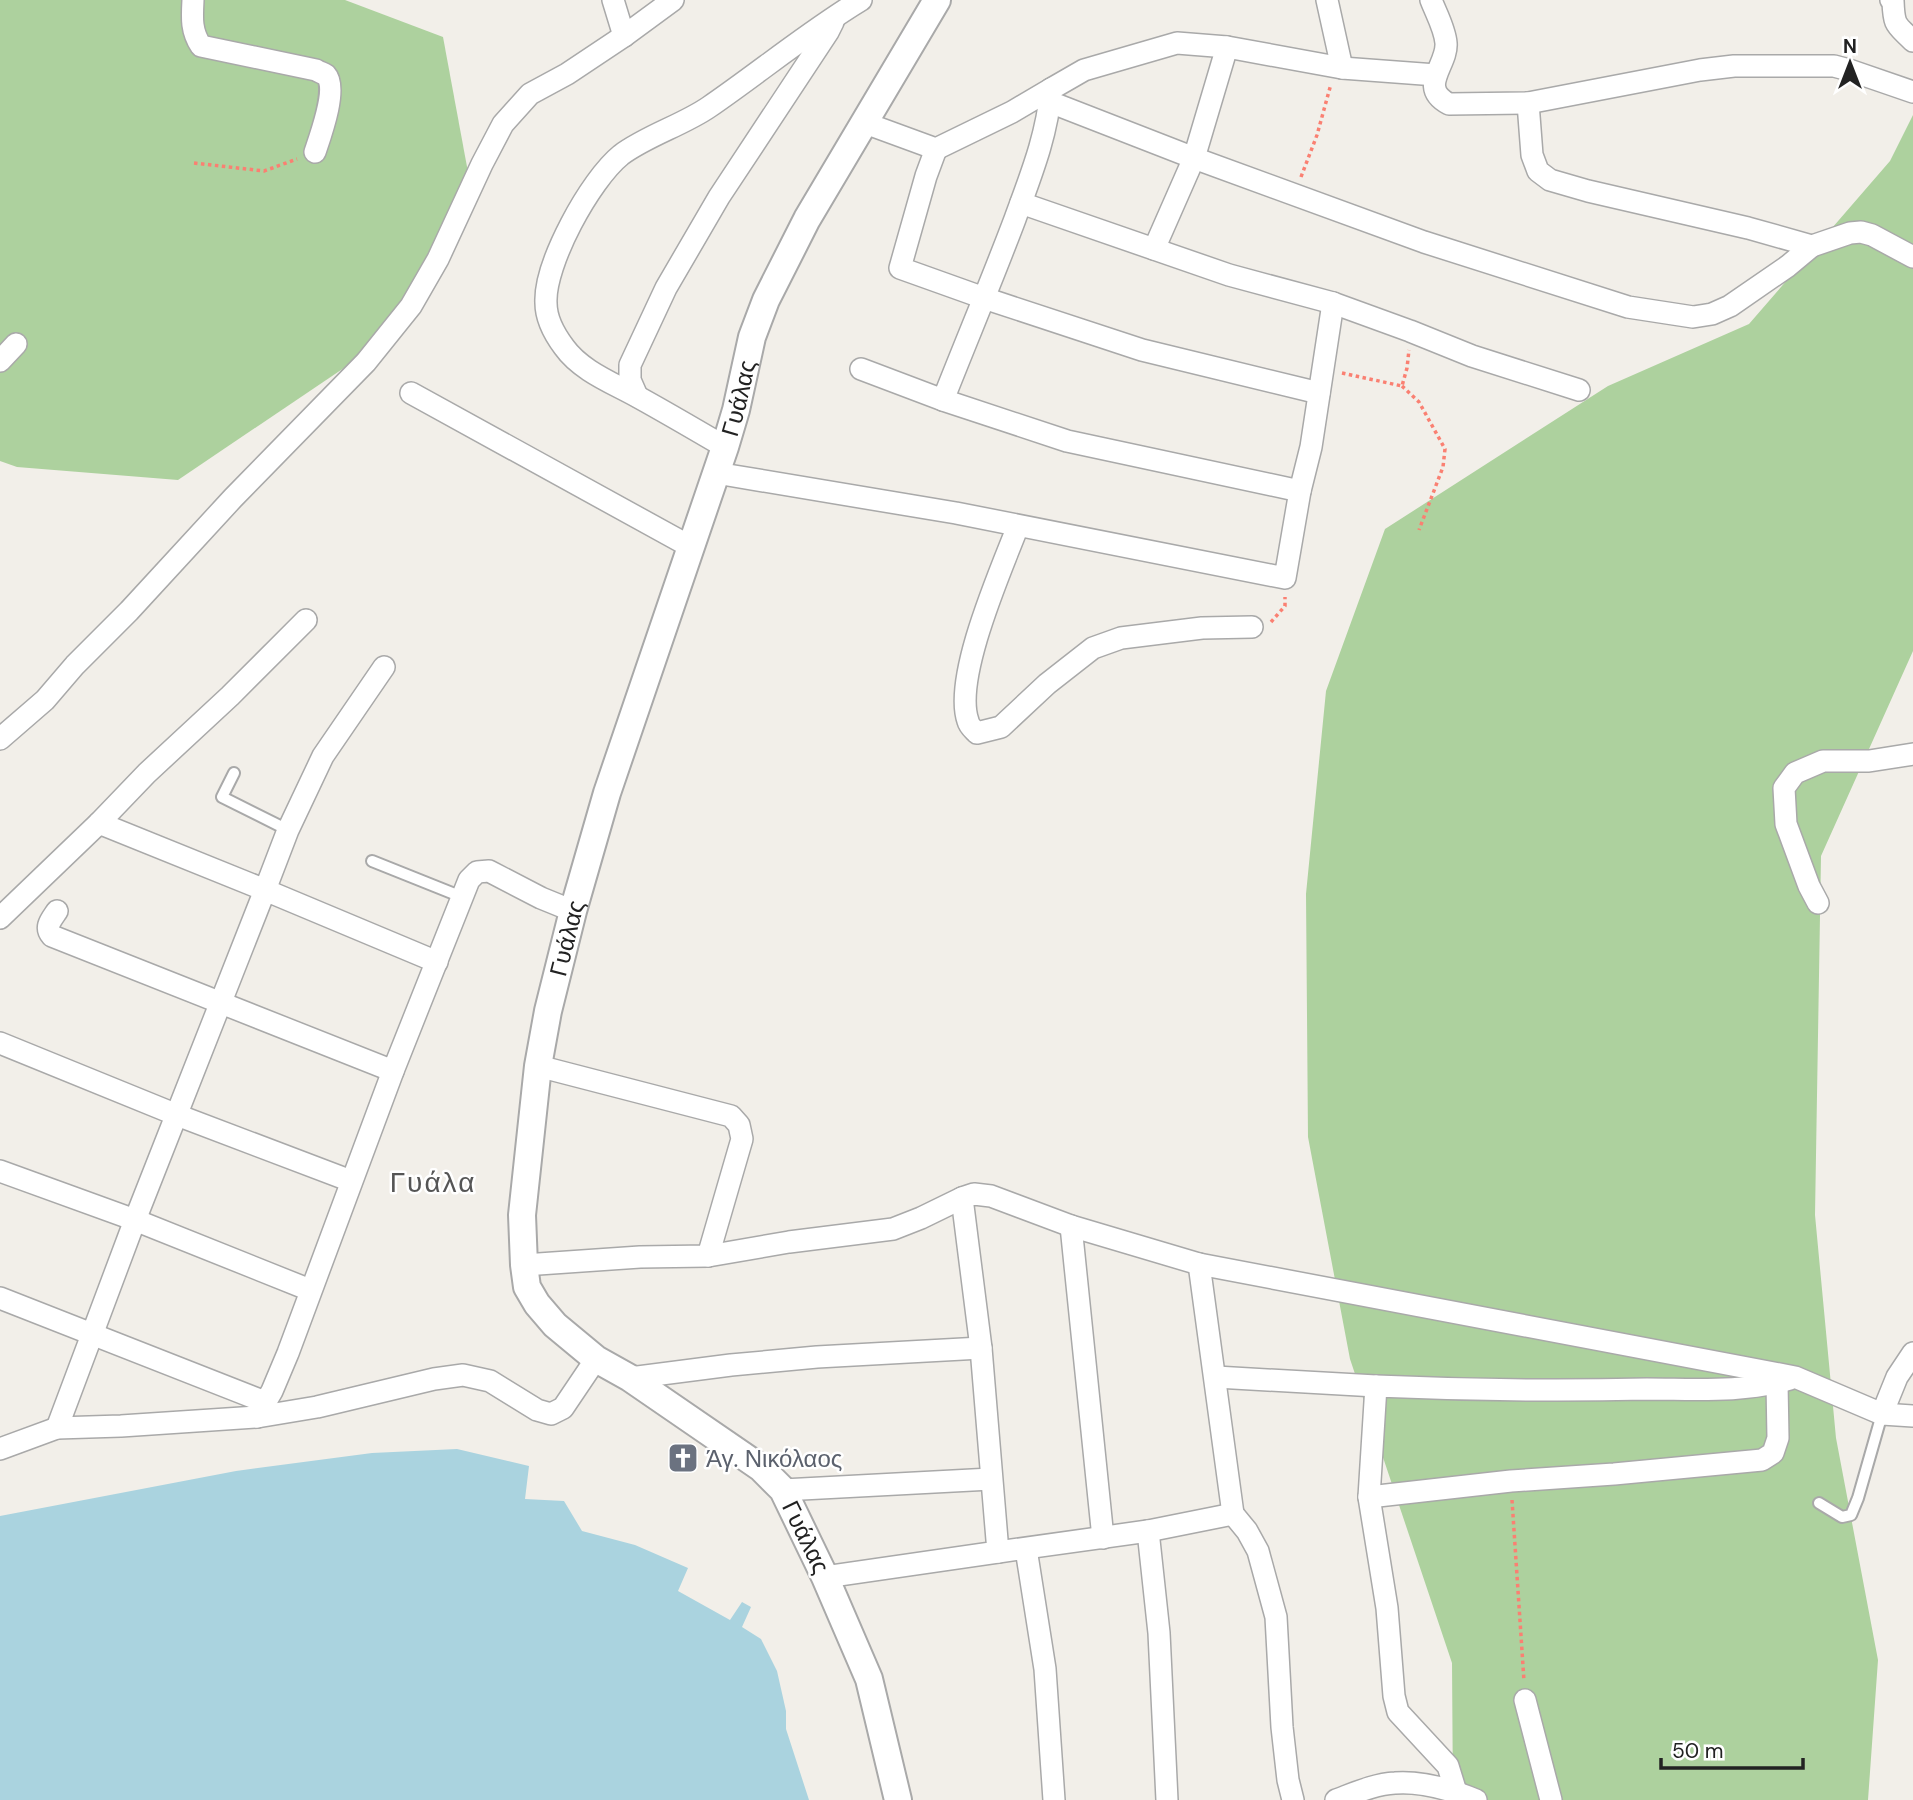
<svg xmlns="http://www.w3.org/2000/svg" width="1913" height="1800" font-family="'DM Sans',sans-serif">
<rect width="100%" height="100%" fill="#f2efe9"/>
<!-- forest -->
<g fill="#add19e">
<polygon points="0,0 345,0 443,37 470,183 378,345 178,480 17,467 0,461"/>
<polygon points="1913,115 1913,651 1821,856 1815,1215 1836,1438 1878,1660 1868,1800 1453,1800 1452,1663 1350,1359 1308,1137 1306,894 1326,691 1385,529 1608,386 1749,324 1890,161"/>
</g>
<!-- water -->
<polygon fill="#aad3df" points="457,1449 529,1466 525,1499 564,1501 582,1531 635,1545 688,1568 678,1591 730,1620 742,1602 751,1607 742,1627 761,1639 777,1671 786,1711 786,1729 809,1800 0,1800 0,1516 236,1471 372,1453"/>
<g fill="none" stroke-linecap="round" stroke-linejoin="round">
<!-- service casing -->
<g stroke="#a9a9a9" stroke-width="14">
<g id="service">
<polyline points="234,773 222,797 288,830"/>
<polyline points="372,861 462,897"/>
<polyline points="1819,1503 1842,1517 1851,1515 1858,1498 1882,1414"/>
</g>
</g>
<!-- minor casing -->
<g stroke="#a9a9a9" stroke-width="24">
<g id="minor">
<path d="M193,0C192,18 191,31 201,46L316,70C319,72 323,73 326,75C338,88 320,137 315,152"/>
<polyline points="613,0 624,36"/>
<polyline points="1327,0 1342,68"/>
<path d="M1431,0C1436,13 1445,29 1446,43C1448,65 1417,87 1449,104L1528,103L1700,70L1734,66H1834L1849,70L1913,92"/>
<path d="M1891,0L1893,1C1894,27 1896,24 1913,41"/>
<polyline points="1050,102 1194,158 1424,242 1628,307 1693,317 1712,314 1730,306 1788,266 1812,246"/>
<polyline points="1528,103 1532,155 1538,171 1550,180 1588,191 1748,228 1812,246 1850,233 1861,232 1872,235 1913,257"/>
<polyline points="865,123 936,149 1012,112 1051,89"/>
<polyline points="936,149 926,176 900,268 984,298 1142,350 1319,393"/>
<polyline points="1021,203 1229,275 1333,303 1410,331 1472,356 1579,390"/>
<polyline points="1154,249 1194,158 1227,47"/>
<polyline points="0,361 16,344"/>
<polyline points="861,369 943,400 1067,441 1300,491"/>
<polyline points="411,393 691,547"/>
<polyline points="637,396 630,380 630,365 666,288 719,197 828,32 833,22"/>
<path d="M943,400C967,339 992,280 1015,219C1031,175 1047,136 1051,89L1084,70L1177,43L1227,47L1342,68L1436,75"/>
<path d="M725,447C696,430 667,413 638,397C613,383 581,371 564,347C555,335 546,318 546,303C544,264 590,180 621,155C646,136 683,125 709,107C760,72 808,32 861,0"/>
<polyline points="716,473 956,513 1285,578 1300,491 1311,447 1333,303"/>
<path d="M1018,526C1001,570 953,678 968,721C969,726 973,729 977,733L1001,727L1047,684L1093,648L1121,638L1202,628L1252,627"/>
<polyline points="384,667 323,756 288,830 265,890 437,962"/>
<polyline points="0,739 45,700 75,665 129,611 233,498 366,362 411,306 438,259 482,164 503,124 530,94 567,74 624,36 673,0"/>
<polyline points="99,823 147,773 230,696 306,620"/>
<polyline points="1818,903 1809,886 1786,824 1784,788 1795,773 1823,761 1869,761 1913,754"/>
<path d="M57,911C51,920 44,927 52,936L393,1071"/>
<polyline points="0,918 99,823 265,890 135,1220 57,1428 121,1426 257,1417 272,1391 288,1353 393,1071 469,880 477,872 489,871 541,898 573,911"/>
<polyline points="0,1043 177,1115 351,1181"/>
<polyline points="538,1066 731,1116 739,1125 742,1139 708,1256"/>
<polyline points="0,1171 135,1220 310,1290"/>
<polyline points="1071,1226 1103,1538"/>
<polyline points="524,1265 640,1257 708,1256 789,1242 893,1229 921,1218 962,1198"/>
<polyline points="0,1298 265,1402"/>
<polyline points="1216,1377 1376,1386"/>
<polyline points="630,1378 731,1365 817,1357 981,1348"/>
<polyline points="1882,1414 1897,1377 1913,1353"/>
<polyline points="257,1417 317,1407 434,1379 463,1375 490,1381 537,1410 551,1414 563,1408 596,1359"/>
<polyline points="0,1449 57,1428"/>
<polyline points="783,1490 991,1479"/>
<polyline points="1369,1497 1511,1481 1614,1474 1762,1460 1773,1453 1778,1438 1777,1383"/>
<polyline points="1233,1514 1247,1531 1258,1551 1276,1617 1282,1727 1288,1780 1293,1800"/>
<polyline points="1148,1531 1159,1633 1167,1800"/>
<polyline points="1026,1549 1045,1669 1054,1800"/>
<polyline points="998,1552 1148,1531 1233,1514 1199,1264"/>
<polyline points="825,1577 998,1552 981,1348 962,1198 974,1194 991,1196 1071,1226 1199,1264 1795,1377 1882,1414 1913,1416"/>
<polyline points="1525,1700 1551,1800"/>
<path d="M1456,1792L1448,1766L1398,1712L1394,1696L1387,1608L1369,1497L1376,1386C1466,1390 1557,1391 1647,1389C1695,1389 1744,1393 1790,1379"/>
<path d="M1336,1800C1355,1793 1375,1784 1395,1783C1422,1781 1452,1790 1476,1800"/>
</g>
</g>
<!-- tertiary casing -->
<g stroke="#a9a9a9" stroke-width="30">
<g id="tertiary">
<path id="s1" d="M898,1800L869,1679L825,1577L783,1490L761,1468L630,1378L596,1359L555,1325L537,1304L527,1287L524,1265L522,1215L538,1066L548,1011L573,911L607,793L725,447L736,410L752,337L766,300L807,219L937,0"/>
</g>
</g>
<!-- path -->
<g stroke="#fa8072" stroke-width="3.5" stroke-dasharray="3.5 3.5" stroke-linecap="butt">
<polyline points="194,163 264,171 297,159"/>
<polyline points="1301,177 1317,135 1331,84"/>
<polyline points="1342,373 1402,386 1407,368 1409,350"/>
<polyline points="1402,386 1419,402 1445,449 1443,467 1419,530"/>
<polyline points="1271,622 1285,606 1285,597"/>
<polyline points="1512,1500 1524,1681"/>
</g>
<!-- service -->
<use href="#service" stroke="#fff" stroke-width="10"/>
<!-- minor -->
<use href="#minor" stroke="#fff" stroke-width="21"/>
<!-- tertiary -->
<use href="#tertiary" stroke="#fff" stroke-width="26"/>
</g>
<!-- icons -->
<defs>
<g id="church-square" transform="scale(1.575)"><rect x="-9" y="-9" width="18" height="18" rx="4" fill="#6b7280" stroke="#fff"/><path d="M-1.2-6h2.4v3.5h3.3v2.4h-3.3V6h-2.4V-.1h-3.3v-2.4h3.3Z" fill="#fff"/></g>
</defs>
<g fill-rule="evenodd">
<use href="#church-square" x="683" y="1458"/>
</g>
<g text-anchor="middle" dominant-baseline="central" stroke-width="5" stroke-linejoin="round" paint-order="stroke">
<!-- street labels -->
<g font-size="24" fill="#222" stroke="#fff">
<text stroke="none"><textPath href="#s1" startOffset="1582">Γυάλας</textPath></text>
<text stroke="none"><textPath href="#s1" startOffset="1015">Γυάλας</textPath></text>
<text transform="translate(806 1537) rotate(64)">Γυάλας</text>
</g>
<!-- worship labels -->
<g font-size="24" fill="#5b616d" stroke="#fff" text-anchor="start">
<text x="706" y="1458">Άγ. Νικόλαος</text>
</g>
<!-- quarter labels -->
<g font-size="28" letter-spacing="2" fill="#555" stroke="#fff">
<text x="433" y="1182">Γυάλα</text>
</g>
</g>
<!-- north arrow -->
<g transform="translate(1850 63)" stroke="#ffffff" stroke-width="5" paint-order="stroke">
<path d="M0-5L12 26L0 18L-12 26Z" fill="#222222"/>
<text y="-10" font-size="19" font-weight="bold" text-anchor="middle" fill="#222222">N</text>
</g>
<!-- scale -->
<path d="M1661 1758v10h142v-10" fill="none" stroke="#222222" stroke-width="3.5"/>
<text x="1672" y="1758" font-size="21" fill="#222222" stroke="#ffffff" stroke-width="5" paint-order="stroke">50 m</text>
</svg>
